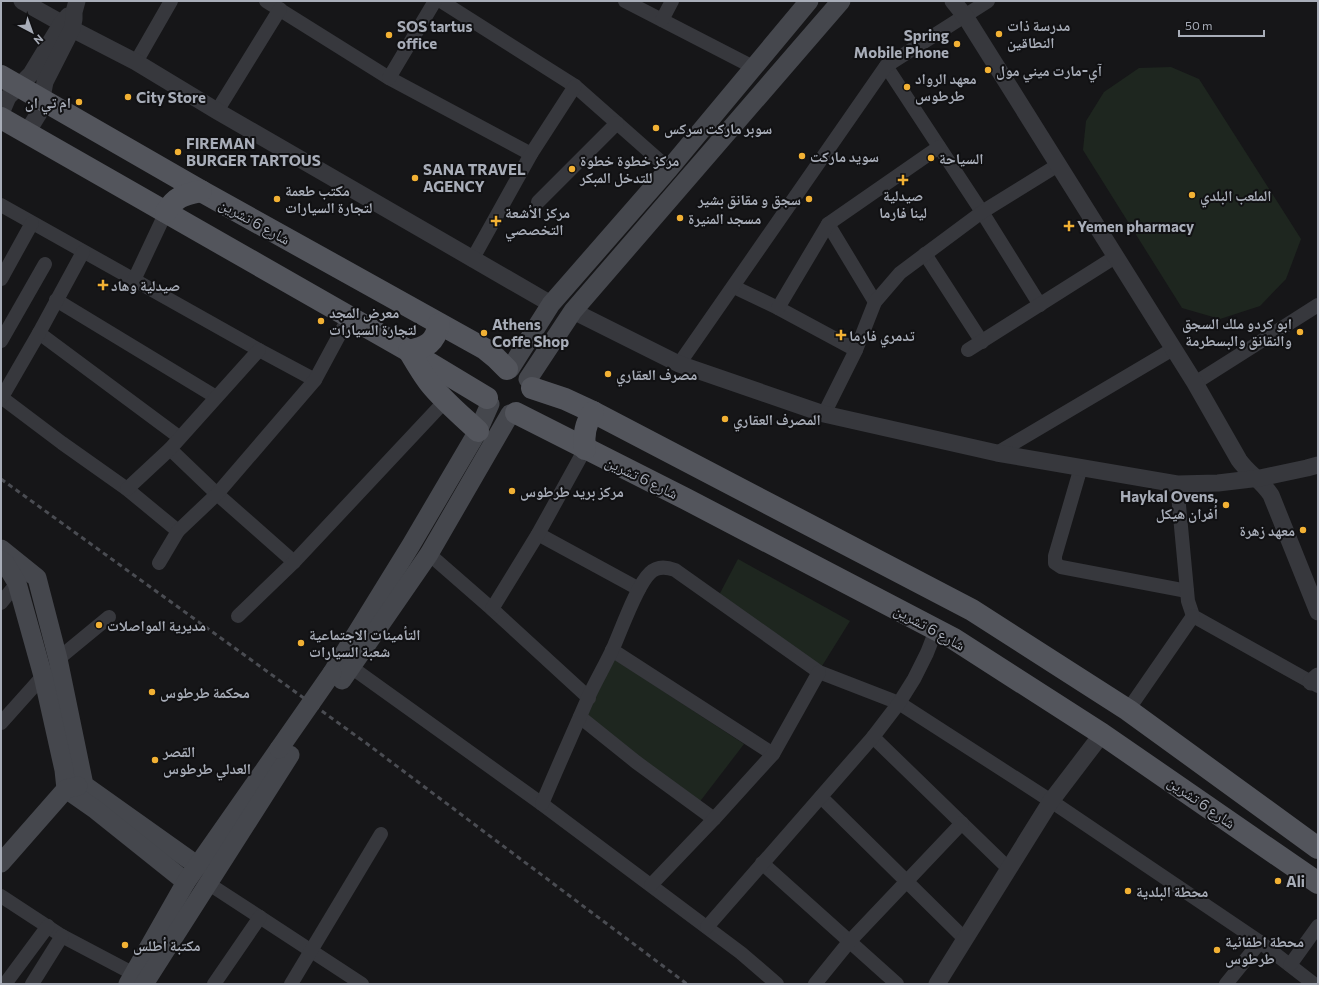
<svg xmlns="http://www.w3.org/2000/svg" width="1319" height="985" font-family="Commissioner,'Noto Naskh Arabic',sans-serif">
<rect width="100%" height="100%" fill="#161618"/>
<!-- green -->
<g fill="#1e261f">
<polygon points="1171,67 1199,79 1301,239 1286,279 1260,306 1220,319 1182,308 1083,150 1086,121 1104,92 1139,68"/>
<polygon points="738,559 850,621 822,666 718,597"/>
<polygon points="614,659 744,744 698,804 585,718"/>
</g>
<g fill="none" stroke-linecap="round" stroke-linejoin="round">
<!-- minor -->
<g stroke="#37383d" stroke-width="14">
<polyline points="266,1 389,78 531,154"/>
<polyline points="441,1 575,86 669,169"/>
<polyline points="625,1 753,67"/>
<polyline points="662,20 672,1"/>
<polyline points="136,62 171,1"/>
<polyline points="886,66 982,212 1040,305"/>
<polyline points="389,78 435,1"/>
<polyline points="217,111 280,9"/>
<polyline points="538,202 617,123"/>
<polyline points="1,205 259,350 315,380"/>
<polyline points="828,224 875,302"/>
<polyline points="925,254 982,342"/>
<polyline points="472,260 531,154 575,86"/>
<polyline points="1,279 32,223"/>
<polyline points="134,280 166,212"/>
<polyline points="734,287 778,308 856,350"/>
<polyline points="56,300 216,397"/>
<polyline points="778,308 828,224 939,147"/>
<polyline points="39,333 179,437"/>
<polyline points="1,341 45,264"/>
<polyline points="968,350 1115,257"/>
<polyline points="679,364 886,66 988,1"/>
<polyline points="1195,383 1318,305"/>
<polyline points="1,397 62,443 127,489 178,531"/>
<polyline points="2,397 39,333 83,252"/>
<polyline points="824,414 856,350 875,302 900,273 982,212 1058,165"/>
<polyline points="170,449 217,494 294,562"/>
<polyline points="997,453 1173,349"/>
<polyline points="1081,467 1055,556 1055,563 1061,567 1187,591"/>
<polyline points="1177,484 1188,601 1193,616 1318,686"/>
<polyline points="127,489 170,449 259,350"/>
<polyline points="538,534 639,589"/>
<polyline points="429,554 492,609 589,698"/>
<polyline points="159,563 178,531 217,494 315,380 349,317"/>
<polyline points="1,603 17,583"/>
<polyline points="492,609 538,534 585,449"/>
<polyline points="238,616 294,562 445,401"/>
<polyline points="612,650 773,754"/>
<polyline points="58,659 109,617"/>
<polyline points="351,667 542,804 741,953 777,984"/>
<polyline points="1128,710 1193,616"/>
<polyline points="580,717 636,762 714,819"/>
<polyline points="1,723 43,676"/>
<polyline points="873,737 1009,869"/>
<polyline points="821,797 965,939"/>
<path d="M542,804C557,768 573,733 588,698C596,680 606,664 614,646C622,628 637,585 650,573C657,566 667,567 675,570L819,672L899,703L1051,801L1260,942L1314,984"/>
<polyline points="762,863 897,984"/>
<polyline points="209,884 362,984"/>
<polyline points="651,885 714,819 773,754 819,672"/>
<polyline points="1,896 62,936 134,974"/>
<polyline points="707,927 873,737 899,703 914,679 927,653 936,630"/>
<polyline points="1290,965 1318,926"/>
<polyline points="5,984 48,926"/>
<polyline points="32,984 62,936"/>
<polyline points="214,984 260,917"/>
<polyline points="291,984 381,834"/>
<polyline points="815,984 849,942 962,823"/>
<polyline points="1226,984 1260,942"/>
</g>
<!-- tertiary -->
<g stroke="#37383d" stroke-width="17">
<polyline points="22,1 72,29 136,62 217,111 551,304"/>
<path d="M953,1L965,16L1195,383L1239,460C1248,473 1262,481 1271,495L1318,612"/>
<polyline points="2,118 2,111 8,97 31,74 62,23 68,16"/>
<polyline points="25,131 31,126 39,113 45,82 72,29 74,19 74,12 77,1"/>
<polyline points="573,311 679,364 824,414 997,453 1177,484 1218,483 1260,478 1307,468 1318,465"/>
<polyline points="1311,682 1318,676"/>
<polyline points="937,984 1051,801 1102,734"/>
</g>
<!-- secondary -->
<g stroke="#45474d" stroke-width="19">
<polyline points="510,369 551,304 669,169 809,1"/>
<polyline points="528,379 573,311 841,1"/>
<polyline points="1,549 37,578 58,659 84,785 198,866"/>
<polyline points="1,560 5,563 17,583 43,676 64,770 66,789 96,810 186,882"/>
<polyline points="332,673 411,545 478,431 490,404"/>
<polyline points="342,680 429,554 510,414"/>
<polyline points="1,863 66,789 78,786"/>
<polyline points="128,984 186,882 279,749"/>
<polyline points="144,984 290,755"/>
</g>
<!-- primary -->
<g stroke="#53555c" stroke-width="22">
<polyline points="1,76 201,191 485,349 496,358 507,369"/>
<polyline points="1,118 409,351 487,398"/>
<path d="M166,212C176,196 183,195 201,191"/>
<path d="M439,324C435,343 427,347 409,351C416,363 423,375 431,385C445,402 462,416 478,431"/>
<polyline points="532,388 565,399 593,412 972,610 1128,710 1318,848"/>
<polyline points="516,413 686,499 954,639 1102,734 1318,883"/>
<path d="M585,449C583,435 585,424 593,412"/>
</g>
<!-- rail -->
<polyline stroke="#4a4c52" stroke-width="3" stroke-dasharray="5 4" stroke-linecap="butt" points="1,479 366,743 687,984"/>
<!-- secondary-bridge -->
<polyline stroke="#45474d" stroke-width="19" points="279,749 332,673"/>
</g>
<!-- markers -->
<g fill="#f2b134" stroke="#111113" stroke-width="1.5">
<circle cx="999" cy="34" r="4"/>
<circle cx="389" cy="35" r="4"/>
<circle cx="957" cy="44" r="4"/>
<circle cx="988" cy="70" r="4"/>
<circle cx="907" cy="87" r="4"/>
<circle cx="128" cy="97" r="4"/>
<circle cx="79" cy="102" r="4"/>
<circle cx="656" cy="128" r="4"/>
<circle cx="178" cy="152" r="4"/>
<circle cx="802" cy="156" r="4"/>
<circle cx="931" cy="158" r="4"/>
<circle cx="572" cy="169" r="4"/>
<circle cx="415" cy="178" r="4"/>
<path d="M901 174h4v4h4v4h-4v4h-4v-4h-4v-4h4z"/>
<circle cx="1192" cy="195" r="4"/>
<circle cx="277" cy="199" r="4"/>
<circle cx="809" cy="199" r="4"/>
<circle cx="680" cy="218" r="4"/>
<path d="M494 215h4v4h4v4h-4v4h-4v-4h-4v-4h4z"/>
<path d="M1067 220h4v4h4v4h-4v4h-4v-4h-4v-4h4z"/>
<path d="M101 279h4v4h4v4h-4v4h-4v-4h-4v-4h4z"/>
<circle cx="321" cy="321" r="4"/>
<circle cx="1300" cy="332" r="4"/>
<circle cx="484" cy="333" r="4"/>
<path d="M839 329h4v4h4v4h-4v4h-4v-4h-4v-4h4z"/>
<circle cx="608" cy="374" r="4"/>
<circle cx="725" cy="419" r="4"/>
<circle cx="512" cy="491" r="4"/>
<circle cx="1226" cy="505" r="4"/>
<circle cx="1303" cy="530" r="4"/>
<circle cx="99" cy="625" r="4"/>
<circle cx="301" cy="643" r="4"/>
<circle cx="152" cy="692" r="4"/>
<circle cx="155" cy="760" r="4"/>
<circle cx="1278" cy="881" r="4"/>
<circle cx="1128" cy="891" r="4"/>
<circle cx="125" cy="945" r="4"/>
<circle cx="1217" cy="950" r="4"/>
</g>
<g text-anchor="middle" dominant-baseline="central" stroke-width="4" stroke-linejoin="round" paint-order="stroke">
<!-- poi labels -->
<g font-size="15" font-weight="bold" fill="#a8adb8" stroke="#111113" text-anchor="start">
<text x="1007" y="25">مدرسة ذات<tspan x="1007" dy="17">النطاقين</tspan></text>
<text x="397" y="26">SOS tartus<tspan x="397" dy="17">office</tspan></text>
<text x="949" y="35" text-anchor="end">Spring<tspan x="949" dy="17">Mobile Phone</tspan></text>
<text x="996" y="70">آي-مارت ميني مول</text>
<text x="915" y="78">معهد الرواد<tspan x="915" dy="17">طرطوس</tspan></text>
<text x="136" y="97">City Store</text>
<text x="71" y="102" text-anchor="end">ام تي ان</text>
<text x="664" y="128">سوبر ماركت سركس</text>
<text x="186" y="143">FIREMAN<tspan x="186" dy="17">BURGER TARTOUS</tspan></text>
<text x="810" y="156">سويد ماركت</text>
<text x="939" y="158">السياحة</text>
<text x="580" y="160">مركز خطوة خطوة<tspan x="580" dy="17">للتدخل المبكر</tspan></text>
<text x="423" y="169">SANA TRAVEL<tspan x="423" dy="17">AGENCY</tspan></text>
<text x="285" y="190">مكتب طعمة<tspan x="285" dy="17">لتجارة السيارات</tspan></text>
<text x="903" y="195" text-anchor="middle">صيدلية<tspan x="903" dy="17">لينا فارما</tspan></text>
<text x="1200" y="195">الملعب البلدي</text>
<text x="801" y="199" text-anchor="end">سجق و مقانق بشير</text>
<text x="505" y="212">مركز الأشعة<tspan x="505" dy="17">التخصصي</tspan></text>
<text x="688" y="218">مسجد المنيرة</text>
<text x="1077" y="226">Yemen pharmacy</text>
<text x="111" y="285">صيدلية وهاد</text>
<text x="329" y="312">معرض المجد<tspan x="329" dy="17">لتجارة السيارات</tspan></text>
<text x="1292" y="323" text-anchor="end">ابو كردو ملك السجق<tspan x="1292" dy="17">والنقانق والبسطرمة</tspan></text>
<text x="492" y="324">Athens<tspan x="492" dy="17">Coffe Shop</tspan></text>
<text x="849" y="335">تدمري فارما</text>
<text x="616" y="374">مصرف العقاري</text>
<text x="733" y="419">المصرف العقاري</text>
<text x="520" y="491">مركز بريد طرطوس</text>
<text x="1218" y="496" text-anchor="end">Haykal Ovens,<tspan x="1218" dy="17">أفران هيكل</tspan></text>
<text x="1295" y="530" text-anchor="end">معهد زهرة</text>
<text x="107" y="625">مديرية المواصلات</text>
<text x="309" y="634">التأمينات الاجتماعية<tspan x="309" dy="17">شعبة السيارات</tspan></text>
<text x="160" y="692">محكمة طرطوس</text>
<text x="163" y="751">القصر<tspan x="163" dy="17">العدلي طرطوس</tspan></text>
<text x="1286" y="881">Ali</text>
<text x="1136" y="891">محطة البلدية</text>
<text x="1225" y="941">محطة اطفائية<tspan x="1225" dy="17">طرطوس</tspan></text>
<text x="133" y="945">مكتبة أطلس</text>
</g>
<!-- street labels -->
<g font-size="15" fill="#a8adb8" stroke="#111113">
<text transform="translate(255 221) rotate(29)">شارع 6 تشرين</text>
<text transform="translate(642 477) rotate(26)">شارع 6 تشرين</text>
<text transform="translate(930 627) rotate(29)">شارع 6 تشرين</text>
<text transform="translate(1202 802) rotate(35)">شارع 6 تشرين</text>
</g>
</g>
<!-- border -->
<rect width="1319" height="985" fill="none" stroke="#a8adb8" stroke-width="4"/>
<!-- north arrow -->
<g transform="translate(32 32) rotate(139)" stroke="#111113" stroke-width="3" paint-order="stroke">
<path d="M0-3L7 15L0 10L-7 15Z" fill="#a8adb8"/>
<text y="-6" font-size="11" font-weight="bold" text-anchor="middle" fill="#a8adb8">N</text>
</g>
<!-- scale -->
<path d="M1179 30v6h85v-6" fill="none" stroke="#a8adb8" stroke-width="2"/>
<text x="1185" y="30" font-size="12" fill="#a8adb8" stroke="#111113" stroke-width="3" paint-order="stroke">50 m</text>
</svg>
